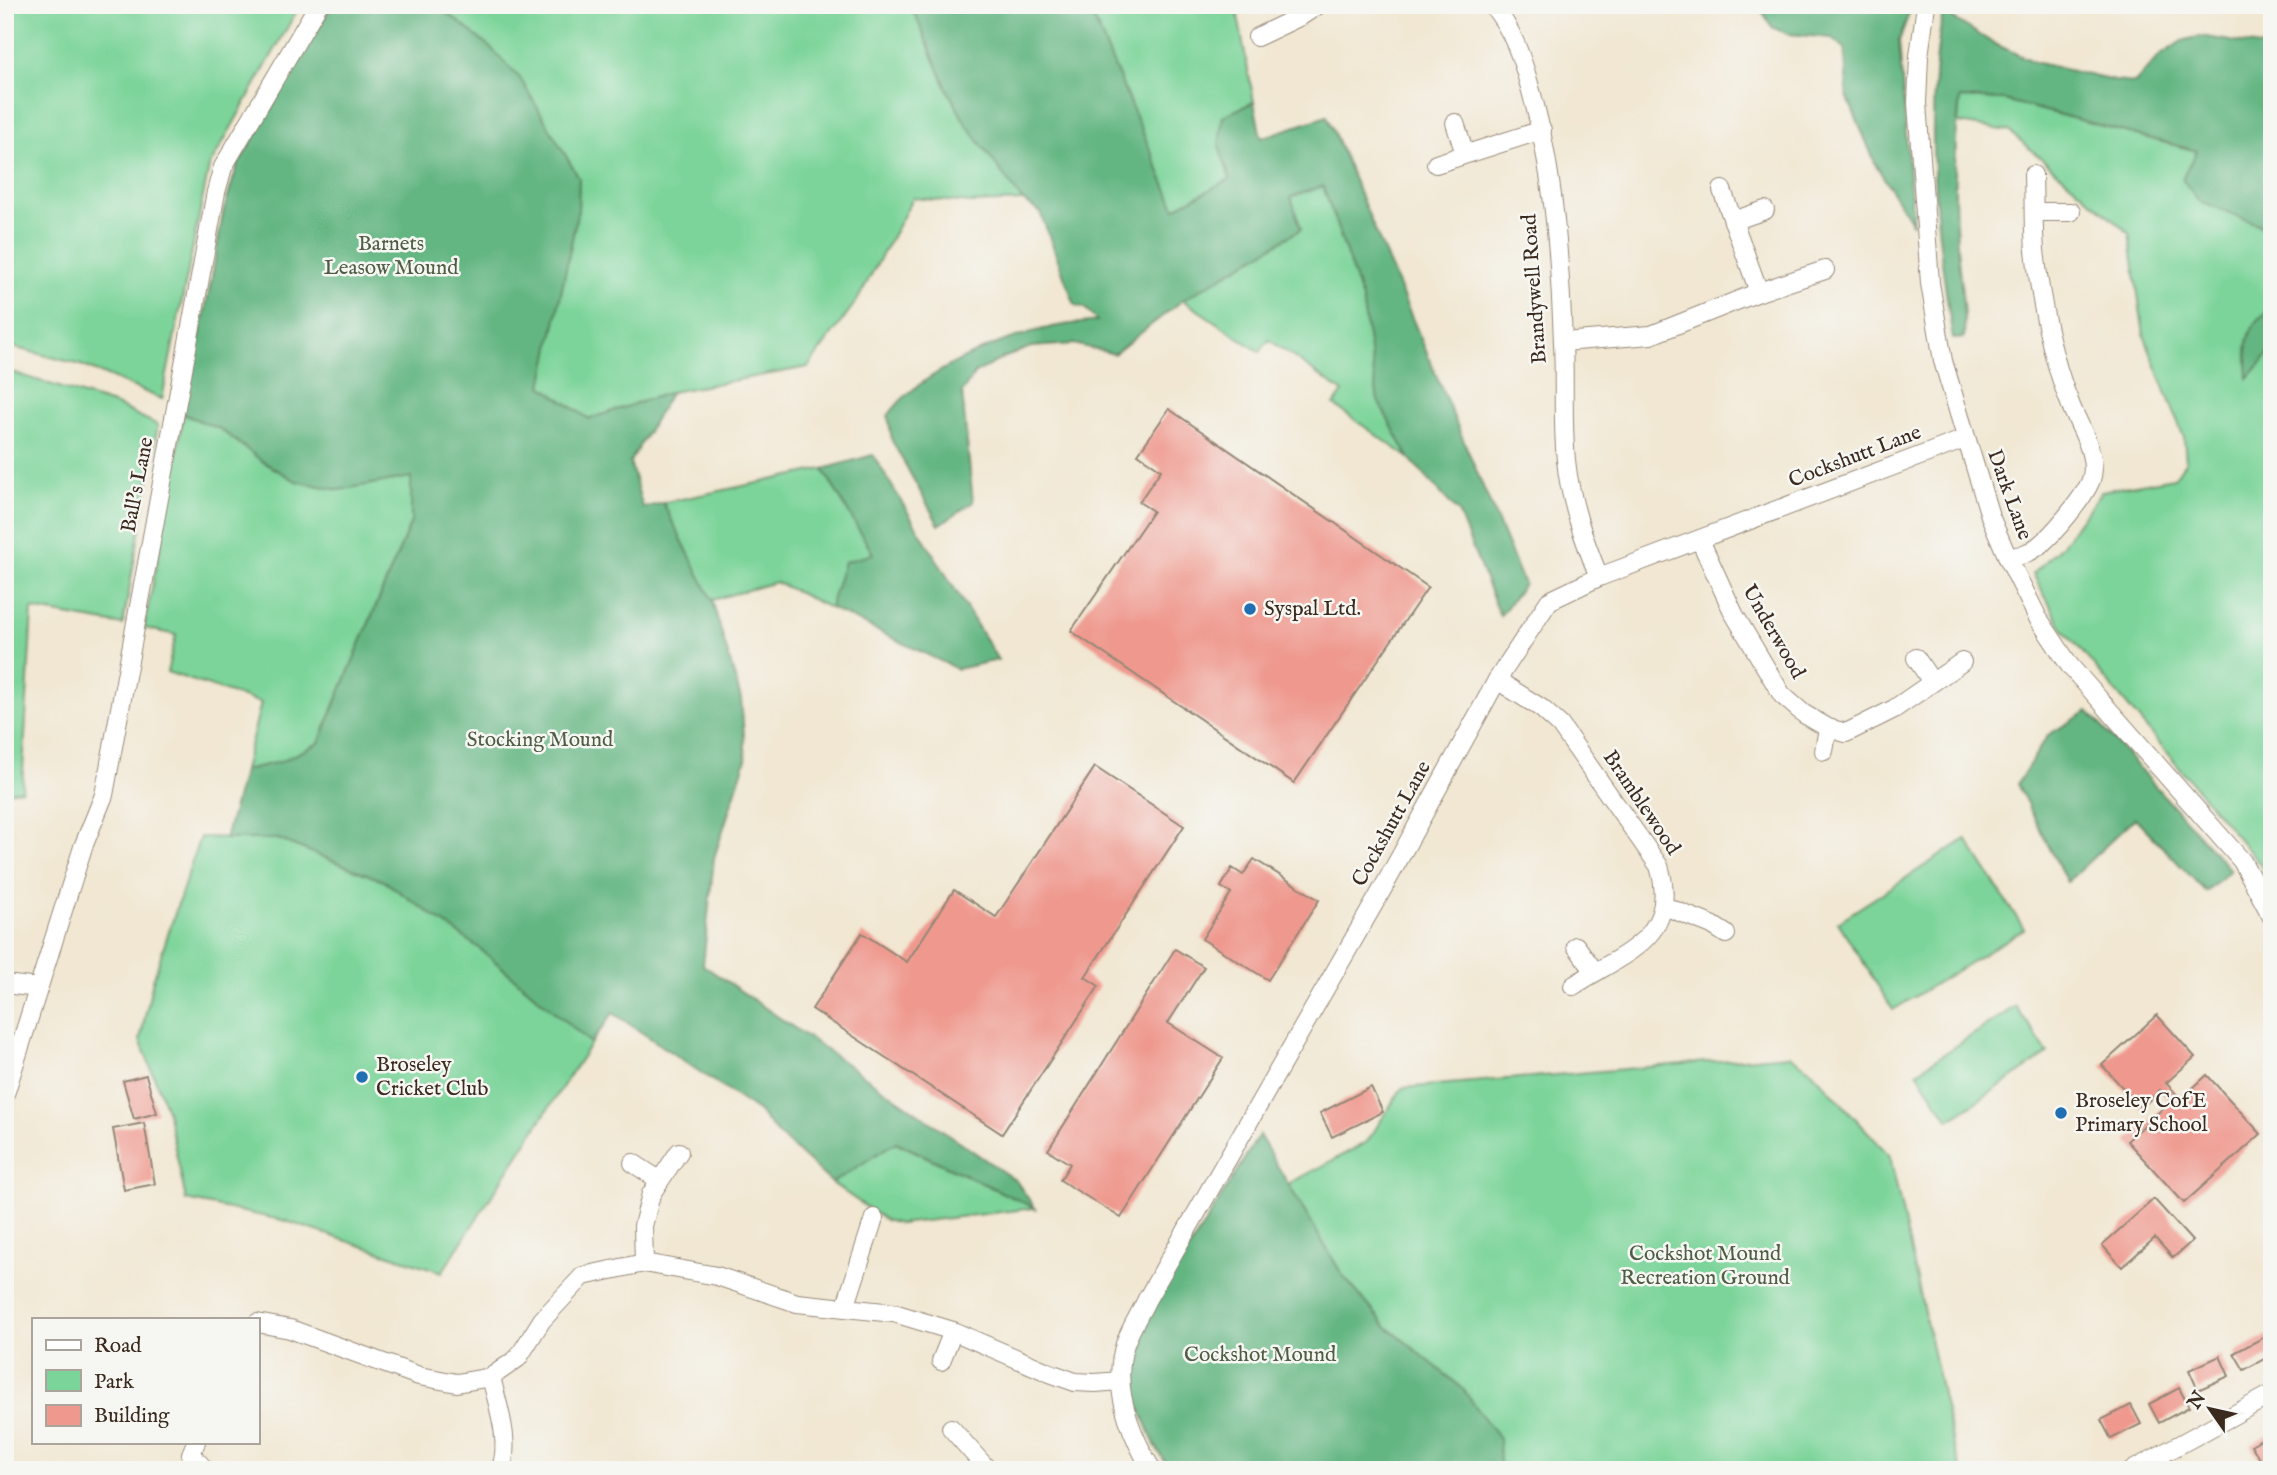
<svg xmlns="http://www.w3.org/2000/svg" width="2277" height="1475" font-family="'IM FELL English',serif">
<rect width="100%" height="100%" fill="#f6f6f2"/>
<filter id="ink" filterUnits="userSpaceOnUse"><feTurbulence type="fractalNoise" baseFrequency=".0143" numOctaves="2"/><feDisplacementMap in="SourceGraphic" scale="14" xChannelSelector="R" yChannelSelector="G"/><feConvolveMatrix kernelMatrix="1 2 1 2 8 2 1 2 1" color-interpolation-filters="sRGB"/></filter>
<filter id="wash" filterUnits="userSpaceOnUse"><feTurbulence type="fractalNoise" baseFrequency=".00686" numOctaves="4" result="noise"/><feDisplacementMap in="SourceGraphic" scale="28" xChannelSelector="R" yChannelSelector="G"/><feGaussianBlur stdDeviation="1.57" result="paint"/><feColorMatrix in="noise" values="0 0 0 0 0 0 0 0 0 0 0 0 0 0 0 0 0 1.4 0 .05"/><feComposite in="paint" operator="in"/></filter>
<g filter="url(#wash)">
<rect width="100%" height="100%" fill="#f1e7d2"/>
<!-- green -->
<g fill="#7bd49a" stroke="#5b7f5c" stroke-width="2">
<polygon points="5,5 300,5 209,167 162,399 81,365 5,345"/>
<polygon points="432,5 905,5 916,16 946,87 966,124 1023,201 972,203 913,198 858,299 808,367 671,392 589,419 542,386 578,210 579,178 454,18"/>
<polygon points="1088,5 1236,5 1254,102 1223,117 1219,146 1231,179 1175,208"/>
<path d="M1960,98L2004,100L2198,151L2238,217L2258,224L2272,237V309C2246,324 2244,350 2249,377L2272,351V885L2260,864L2063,629L2033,574L2061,546L2102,491L2174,478L2186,461L2184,438L2144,335L2129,233L2009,131L1958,123Z"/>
<polygon points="1323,186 1362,299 1378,400 1409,458 1334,405 1343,392 1269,340 1260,352 1183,300 1301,229 1290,197"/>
<polygon points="5,370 116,405 158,425 123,625 32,609 22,790 5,792"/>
<polygon points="183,414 220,429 262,461 296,481 339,490 411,476 411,522 319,743 280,762 244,770 261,703 167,672 176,635 144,628 174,477"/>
<polygon points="823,469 874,555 844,563 830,608 776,582 712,600 663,503"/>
<polygon points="200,837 278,839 384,881 478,947 591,1043 442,1272 286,1221 186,1200 167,1110 140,1040 153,980"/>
<polygon points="1966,839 2024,929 1893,1010 1838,922"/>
<polygon points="2016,1006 2048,1054 1949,1120 1917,1072"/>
<polygon points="1789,1055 1811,1070 1890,1156 1953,1444 1961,1470 1500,1470 1499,1439 1462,1388 1386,1326 1343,1276 1288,1184 1367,1142 1402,1088"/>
<polygon points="895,1142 1035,1208 899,1224 885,1220 832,1183"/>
</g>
<!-- forest -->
<g fill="#64b682" stroke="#507050" stroke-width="2">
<polygon points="332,5 432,5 454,18 492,49 520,78 579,178 578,210 542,386 589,419 671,392 630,462 643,508 663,503 712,600 741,699 746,759 714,858 703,965 1016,1181 1035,1208 896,1142 832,1183 775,1131 759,1112 613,1013 591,1043 478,947 384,881 278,839 225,839 244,770 280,762 319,743 411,522 411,477 339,490 296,481 262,461 220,429 183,414 211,282 223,213 237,167"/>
<path d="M905,5H1088L1175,208L1230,179L1219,146L1223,116L1254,102L1261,138L1327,116L1524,584L1500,616L1458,512L1409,458L1378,401L1362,299L1323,186L1291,197L1301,229L1183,300L1114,354L1074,344L1031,347L1003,358L975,373L962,392L973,502L939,525L892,441L888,416C918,371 1011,333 1064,325C1075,323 1086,323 1097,321L1085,308L1075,305L1040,212L1023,201L966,124L946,87L916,16Z"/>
<polygon points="1758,5 1912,5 1899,41 1913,225 1876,165 1847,96 1845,49 1832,38 1789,34 1773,28"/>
<path d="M1943,12L1993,43L2034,62L2114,81L2135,83L2158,57L2182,41L2201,36L2272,48V237L2258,224L2199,201L2182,179L2197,151L2004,100L1960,98C1953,150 1954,204 1958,257C1960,284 1966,310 1964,338L1953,339C1936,231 1923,121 1943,12Z"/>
<path d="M2272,309V351L2248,378C2246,349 2244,325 2272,309Z"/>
<polygon points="873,455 998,660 957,669 830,608 844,562 873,554 823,469"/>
<polygon points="2088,711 2230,870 2206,892 2135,818 2067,882 2017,784 2048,735"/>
<polygon points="1259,1135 1343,1276 1386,1326 1462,1388 1499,1439 1500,1470 1170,1470 1155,1445 1132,1388 1139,1331"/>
</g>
<g id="blocks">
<!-- building -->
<g fill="#ef998e">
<polygon points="1169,409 1428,587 1294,783 1071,631 1153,511 1139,502 1161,470 1138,454"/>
<polygon points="1095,767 1184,826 1085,977 1099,986 1002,1134 812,1009 862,933 907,962 954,890 996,917"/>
<polygon points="1254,859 1319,900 1268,980 1202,939 1231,893 1221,887 1232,868 1243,875"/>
<polygon points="1175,949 1204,967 1168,1023 1223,1058 1121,1218 1060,1180 1070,1164 1048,1150"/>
<polygon points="2157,1015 2195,1057 2166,1083 2181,1099 2207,1075 2261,1134 2184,1203 2127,1141 2171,1101 2160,1090 2141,1108 2102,1065"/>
<polygon points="146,1075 157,1113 134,1119 123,1081"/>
<polygon points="1371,1087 1383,1112 1332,1137 1320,1113"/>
<polygon points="144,1123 155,1184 124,1190 113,1129"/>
<polygon points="2154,1199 2192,1241 2173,1258 2155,1238 2122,1267 2102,1245"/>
<polygon points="2268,1335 2272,1342 2272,1355 2244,1370 2234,1353"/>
<polygon points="2220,1356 2229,1376 2198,1390 2189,1370"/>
<polygon points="2179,1388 2189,1407 2159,1423 2149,1404"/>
<polygon points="2131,1405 2141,1424 2111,1439 2101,1420"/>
<polygon points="2272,1433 2272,1456 2262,1462 2251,1445"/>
</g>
</g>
</g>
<g filter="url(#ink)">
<use href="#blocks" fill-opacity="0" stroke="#968878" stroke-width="2"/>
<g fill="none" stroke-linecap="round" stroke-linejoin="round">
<!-- street casing -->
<g stroke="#968878" stroke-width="20">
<g id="street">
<path d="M1492,5C1513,29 1523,61 1531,91C1554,172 1560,259 1563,343C1565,382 1562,422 1566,460C1570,501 1584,540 1599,577"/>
<polyline points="1926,5 1919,56 1917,103 1930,283 1943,361 1990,516 2008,558 2038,618 2070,666 2242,861 2272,917"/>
<polyline points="1257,37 1301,16 1318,5"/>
<polyline points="1455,123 1465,154"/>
<polyline points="1436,164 1542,130"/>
<polyline points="1722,190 1759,292"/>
<polyline points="2035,212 2071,212"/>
<polyline points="1733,221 1765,210"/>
<polyline points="1563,342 1651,335 1759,292 1825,270"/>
<polyline points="1700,540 1734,614 1782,695 1804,714 1828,728 1846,733 1894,709 1962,662"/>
<path d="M2008,558C2018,556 2028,554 2037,547C2051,537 2089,493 2092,476C2097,453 2079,426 2071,406C2052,360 2040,299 2035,250C2033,226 2034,200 2033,175"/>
<polyline points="1916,658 1932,682"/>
<path d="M1497,680L1541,708L1560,725L1659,866C1681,938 1623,953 1573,986"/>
<polyline points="1824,751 1828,728"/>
<polyline points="1664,906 1712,925 1726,934"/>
<polyline points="1576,946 1595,972"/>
<polyline points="5,984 38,988"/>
<polyline points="5,1094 83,847 104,795 216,192 223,167 318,5"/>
<polyline points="633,1163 659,1180"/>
<polyline points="644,1263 643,1226 651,1194 679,1152"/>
<polyline points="845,1308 874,1218"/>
<polyline points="257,1323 290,1329 419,1376 457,1383 491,1377 518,1358 542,1320 583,1276 644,1263 717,1276 797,1303 894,1313 953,1331 1050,1373 1075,1382 1095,1383 1120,1381"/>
<polyline points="941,1361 953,1331"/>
<path d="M491,1377C497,1403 512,1444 500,1470"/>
<polyline points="951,1428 988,1470"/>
<polyline points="196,1442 191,1454 205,1470"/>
<path d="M1152,1470C1130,1433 1111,1387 1125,1344C1130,1329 1140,1314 1147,1299L1383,888L1497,680L1549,601L1599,577L1965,439"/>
<polyline points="2133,1470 2272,1394"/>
</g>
</g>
<!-- street -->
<use href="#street" stroke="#fff" stroke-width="18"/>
</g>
</g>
<!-- markers -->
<g fill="#1f6fb2" stroke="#f6f6f2" stroke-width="2.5">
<circle cx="1250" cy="609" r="7"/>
<circle cx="362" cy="1077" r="7"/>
<circle cx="2061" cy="1113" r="7"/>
</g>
<g text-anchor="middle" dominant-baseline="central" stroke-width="5" stroke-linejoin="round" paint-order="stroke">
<!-- park labels -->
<g font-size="21" fill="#4e5d43" stroke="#f6f6f2">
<text x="391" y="244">Barnets<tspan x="391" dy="24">Leasow Mound</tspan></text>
<text x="540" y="740">Stocking Mound</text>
<text x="1705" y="1254">Cockshot Mound<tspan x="1705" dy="24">Recreation Ground</tspan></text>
<text x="1260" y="1355">Cockshot Mound</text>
</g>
<!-- street labels -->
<g font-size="21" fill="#3b2a1e" stroke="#f6f6f2">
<text transform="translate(1535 289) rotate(-94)">Brandywell Road</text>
<text transform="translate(1855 457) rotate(-21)">Cockshutt Lane</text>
<text transform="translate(138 485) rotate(-79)">Ball's Lane</text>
<text transform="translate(2009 495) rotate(70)">Dark Lane</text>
<text transform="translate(1773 632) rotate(60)">Underwood</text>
<text transform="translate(1641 803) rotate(56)">Bramblewood</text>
<text transform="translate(1392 824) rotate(-61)">Cockshutt Lane</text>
</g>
<!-- poi labels -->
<g font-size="21" fill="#3b2a1e" stroke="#f6f6f2" text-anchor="start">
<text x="1264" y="609">Syspal Ltd.</text>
<text x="376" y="1065">Broseley<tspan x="376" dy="24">Cricket Club</tspan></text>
<text x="2075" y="1101">Broseley CofE<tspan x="2075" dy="24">Primary School</tspan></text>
</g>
</g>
<!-- margin -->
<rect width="2277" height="1475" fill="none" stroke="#f6f6f2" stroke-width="28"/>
<!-- legend -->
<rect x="32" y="1318" width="228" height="126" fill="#f6f6f2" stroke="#aba49d" stroke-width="2"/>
<rect x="46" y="1340" width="35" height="10" fill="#ffffff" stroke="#aba49d" stroke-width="2"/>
<text x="94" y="1352" font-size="21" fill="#3b2a1e">Road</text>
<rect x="46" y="1370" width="35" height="21" fill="#7bd49a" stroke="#aba49d" stroke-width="2"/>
<text x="94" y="1388" font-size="21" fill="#3b2a1e">Park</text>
<rect x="46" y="1405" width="35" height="21" fill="#ef998e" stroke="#aba49d" stroke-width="2"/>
<text x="94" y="1422" font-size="21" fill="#3b2a1e">Building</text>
<!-- north arrow -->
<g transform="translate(2210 1409) rotate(304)" stroke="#f6f6f2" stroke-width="5" paint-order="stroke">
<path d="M0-5L12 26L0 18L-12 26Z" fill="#3b2a1e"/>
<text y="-10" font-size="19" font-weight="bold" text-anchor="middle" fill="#3b2a1e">N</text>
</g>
</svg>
